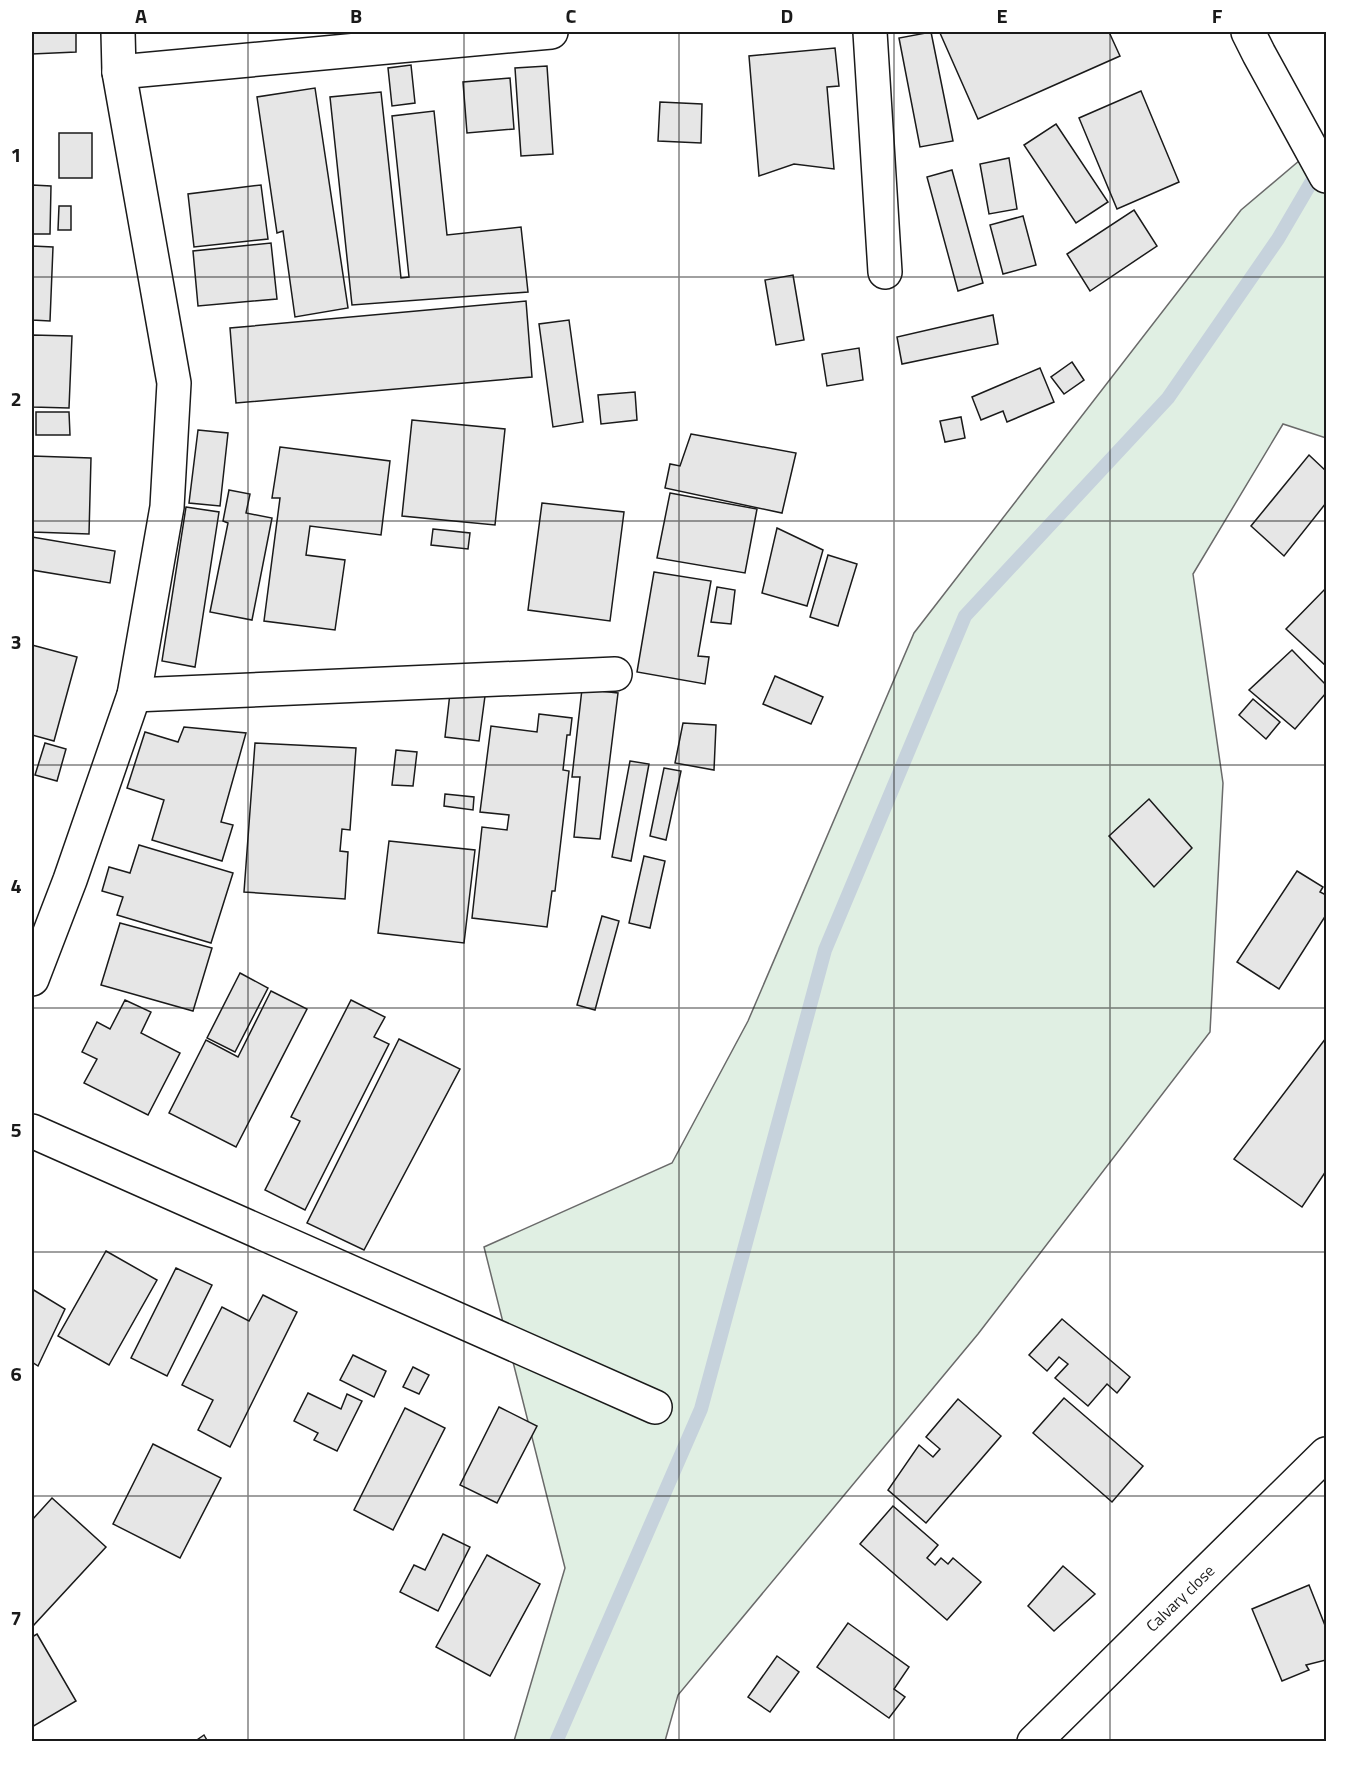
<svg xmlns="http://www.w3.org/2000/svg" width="1358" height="1773" font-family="'Titillium Web',sans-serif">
<rect width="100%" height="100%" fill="#fff"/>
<!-- green -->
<polygon fill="#e0efe3" stroke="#6a6a6a" stroke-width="1.5" points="1326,138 1326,438 1283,424 1193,574 1223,783 1210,1032 978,1334 678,1695 665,1741 514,1741 565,1568 484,1247 672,1163 748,1021 914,633 1241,210"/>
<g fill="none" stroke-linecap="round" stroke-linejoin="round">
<!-- stream -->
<polyline stroke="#c6d2dc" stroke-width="14" points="556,1742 701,1409 825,950 965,616 1168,398 1278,239 1319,169"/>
</g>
<!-- building -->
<g fill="#e6e6e6" stroke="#1a1a1a" stroke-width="1.5">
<polygon points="32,32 76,32 76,52 32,54"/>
<polygon points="931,32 953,141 920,147 899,38"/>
<polygon points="943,32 1109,32 1120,56 978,119 940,33"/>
<polygon points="835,48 839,86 827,87 834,169 794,164 759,176 749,56"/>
<polygon points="411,65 415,103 392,106 388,68"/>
<polygon points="547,66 553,154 521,156 515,68"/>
<polygon points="510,78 514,129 467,133 463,82"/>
<polygon points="315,88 348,308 295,317 283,231 277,233 257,97"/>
<polygon points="1141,91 1179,182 1117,209 1079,118"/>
<polygon points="381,92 401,278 409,277 392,116 434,111 447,235 521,227 528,292 352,305 330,97"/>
<polygon points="660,102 702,104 701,143 658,141"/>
<polygon points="1056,124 1108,202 1076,223 1024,145"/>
<rect x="59" y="133" width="33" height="45"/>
<polygon points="1009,158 1017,209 989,214 980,164"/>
<polygon points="952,170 983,283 958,291 927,177"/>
<polygon points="32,185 51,186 50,234 32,234"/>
<polygon points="261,185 268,239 194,247 188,194"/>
<polygon points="59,206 71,206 71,230 58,230"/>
<polygon points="1134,210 1157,246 1090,291 1067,254"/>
<polygon points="1023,216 1036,265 1003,274 990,225"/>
<polygon points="271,243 277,299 198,306 193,251"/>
<polygon points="32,246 53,247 50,321 32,320"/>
<polygon points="793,275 804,340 776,345 765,280"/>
<polygon points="526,301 532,377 236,403 230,328"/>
<polygon points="993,315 998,344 902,364 897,337"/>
<polygon points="569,320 583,422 553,427 539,324"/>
<polygon points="32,335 72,336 69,408 32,407"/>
<polygon points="859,348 863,380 827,386 822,354"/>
<polygon points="1072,362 1084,380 1064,394 1051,377"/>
<polygon points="1040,368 1054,402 1007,422 1003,411 981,420 972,397"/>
<polygon points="635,392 637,420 601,424 598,395"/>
<polygon points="36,412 69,412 70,435 36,435"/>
<polygon points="961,417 965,438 945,442 940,421"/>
<polygon points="412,420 505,429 495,525 402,516"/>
<polygon points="198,430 228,433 220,506 189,503"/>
<polygon points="691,434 796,453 782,513 665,488 670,464 680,466"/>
<polygon points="280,447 390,461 381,535 310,526 306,555 345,560 335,630 264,621 280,498 272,498"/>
<polygon points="1309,455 1326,471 1326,503 1284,556 1251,526"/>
<polygon points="32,456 91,458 89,534 32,532"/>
<polygon points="229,490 250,494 246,513 272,518 252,620 210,612 228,523 223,521"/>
<polygon points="670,493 757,509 745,573 657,558"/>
<polygon points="542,503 624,512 610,621 528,610"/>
<polygon points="186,507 219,512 195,667 162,661"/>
<polygon points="777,528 823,550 807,606 762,593"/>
<polygon points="433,529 470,533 468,549 431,545"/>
<polygon points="32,537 115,551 110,583 32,570"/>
<polygon points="828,555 857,564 838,626 810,617"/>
<polygon points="654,572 711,581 698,656 709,657 705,684 637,672"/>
<polygon points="717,587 735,590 731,624 711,622"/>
<polygon points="1326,588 1326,666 1286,629"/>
<polygon points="32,645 77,657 54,741 32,735"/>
<polygon points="1292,650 1326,685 1326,693 1295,729 1249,690"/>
<polygon points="775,676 823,697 811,724 763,704"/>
<polygon points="582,689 618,693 600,839 574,837 580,777 572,777"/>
<polygon points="450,693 485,696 479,741 445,737"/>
<polygon points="1253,699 1280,722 1266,739 1239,715"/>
<polygon points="539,714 572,718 570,735 567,735 563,770 569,771 555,891 552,891 547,927 472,918 482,827 507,830 509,815 480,812 491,726 537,732"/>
<polygon points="683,723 716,725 714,770 675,763"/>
<polygon points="184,727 246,733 221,822 233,825 222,861 152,840 164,800 127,788 145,732 178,742"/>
<polygon points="45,743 66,749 57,781 35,775"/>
<polygon points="255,743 356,748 350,830 342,829 340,851 348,852 345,899 244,892"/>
<polygon points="396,750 417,752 413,786 392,785"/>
<polygon points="630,761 649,764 631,861 612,857"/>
<polygon points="664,768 681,771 666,840 650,836"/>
<polygon points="445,794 474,797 473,810 444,806"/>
<polygon points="1149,799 1192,848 1154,887 1109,836"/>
<polygon points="389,841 475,850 464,943 378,933"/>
<polygon points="139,845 233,873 211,943 117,915 123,897 102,891 109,867 130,873"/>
<polygon points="644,856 665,861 650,928 629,923"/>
<polygon points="1297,871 1323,887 1320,892 1326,895 1326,915 1279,989 1237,962"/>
<polygon points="602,916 619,921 595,1010 577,1005"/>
<polygon points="120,923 212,948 193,1011 101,985"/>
<polygon points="240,973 268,988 235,1052 207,1038"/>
<polygon points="271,991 307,1009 236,1147 169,1113 206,1040 238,1057"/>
<polygon points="125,1000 151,1012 141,1033 180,1053 148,1115 84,1083 97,1059 82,1052 97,1022 110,1029"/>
<polygon points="351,1000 385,1017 374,1037 389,1044 305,1210 265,1190 300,1121 291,1117"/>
<polygon points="1326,1038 1326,1171 1302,1207 1234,1159"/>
<polygon points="399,1039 460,1069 364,1250 307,1223"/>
<polygon points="106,1251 157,1280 109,1365 58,1336"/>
<polygon points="176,1268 212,1285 167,1376 131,1358"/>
<polygon points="32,1289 65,1309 38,1366 32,1362"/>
<polygon points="263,1295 297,1312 230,1447 198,1430 213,1400 182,1385 222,1307 249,1321"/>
<polygon points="1062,1319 1130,1377 1117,1393 1107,1384 1088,1406 1055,1378 1068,1364 1059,1357 1047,1371 1029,1355"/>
<polygon points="353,1355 386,1371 374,1397 340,1380"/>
<polygon points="413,1367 429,1375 419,1394 403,1387"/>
<polygon points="308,1393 341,1409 347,1394 362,1401 337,1451 314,1440 318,1433 294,1421"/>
<polygon points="1064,1398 1143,1466 1112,1502 1033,1433"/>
<polygon points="958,1399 1001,1436 926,1523 888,1490 919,1445 933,1457 940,1449 926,1437"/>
<polygon points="499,1407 537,1426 497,1503 460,1485"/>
<polygon points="405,1408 445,1428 393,1530 354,1510"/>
<polygon points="153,1444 221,1478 180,1558 113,1524"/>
<polygon points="52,1498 106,1547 32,1627 32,1520"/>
<polygon points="893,1506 938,1545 927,1558 935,1565 941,1558 948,1564 953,1558 981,1582 947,1620 860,1544"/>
<polygon points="443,1534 470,1547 438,1611 400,1592 414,1565 425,1570"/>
<polygon points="487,1555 540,1584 490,1676 436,1647"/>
<polygon points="1063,1566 1095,1594 1054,1631 1028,1606"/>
<polygon points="1309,1585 1326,1628 1326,1660 1306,1665 1309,1670 1282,1681 1252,1609"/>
<polygon points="848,1623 909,1667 894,1689 905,1697 889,1718 817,1667"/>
<polygon points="37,1634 76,1701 32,1727 32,1637"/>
<polygon points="777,1656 799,1672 770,1712 748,1697"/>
<polygon points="204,1735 208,1742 194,1742"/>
</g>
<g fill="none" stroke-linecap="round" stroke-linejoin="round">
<!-- minor casing -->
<g stroke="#1a1a1a" stroke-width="36">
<g id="minor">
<polyline points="870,32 885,272"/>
<polyline points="1248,32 1259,54 1326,176"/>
<polyline points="119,72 551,32"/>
<polyline points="134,695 615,674"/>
<polyline points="32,979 70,880 134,695 167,507 174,383 119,72 118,32"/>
<polyline points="32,1131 655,1407"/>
<polyline points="1034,1742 1326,1454"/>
</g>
</g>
<!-- minor -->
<use href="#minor" stroke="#fff" stroke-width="33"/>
</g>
<!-- grid -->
<path fill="none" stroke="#1a1a1a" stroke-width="1.5" stroke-opacity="0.55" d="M248,32V1742M464,32V1742M679,32V1742M894,32V1742M1110,32V1742M32,277H1326M32,521H1326M32,765H1326M32,1008H1326M32,1252H1326M32,1496H1326"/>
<g text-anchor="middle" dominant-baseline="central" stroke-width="4.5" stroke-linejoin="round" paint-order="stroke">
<!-- street labels -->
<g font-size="16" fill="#1a1a1a" stroke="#fff">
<text transform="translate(1180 1598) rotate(-44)">Calvary close</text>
</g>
</g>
<!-- border -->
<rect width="1358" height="1773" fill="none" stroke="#ffffff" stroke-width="66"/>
<rect x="33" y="33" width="1292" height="1707" fill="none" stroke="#1a1a1a" stroke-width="2"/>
<g font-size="20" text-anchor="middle" font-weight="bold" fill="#1a1a1a">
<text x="141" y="23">A</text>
<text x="356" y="23">B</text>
<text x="571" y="23">C</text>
<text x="787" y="23">D</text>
<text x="1002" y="23">E</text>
<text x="1217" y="23">F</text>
<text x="16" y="162">1</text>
<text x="16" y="406">2</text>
<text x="16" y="649">3</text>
<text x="16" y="893">4</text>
<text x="16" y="1137">5</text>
<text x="16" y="1381">6</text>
<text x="16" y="1625">7</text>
</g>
</svg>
